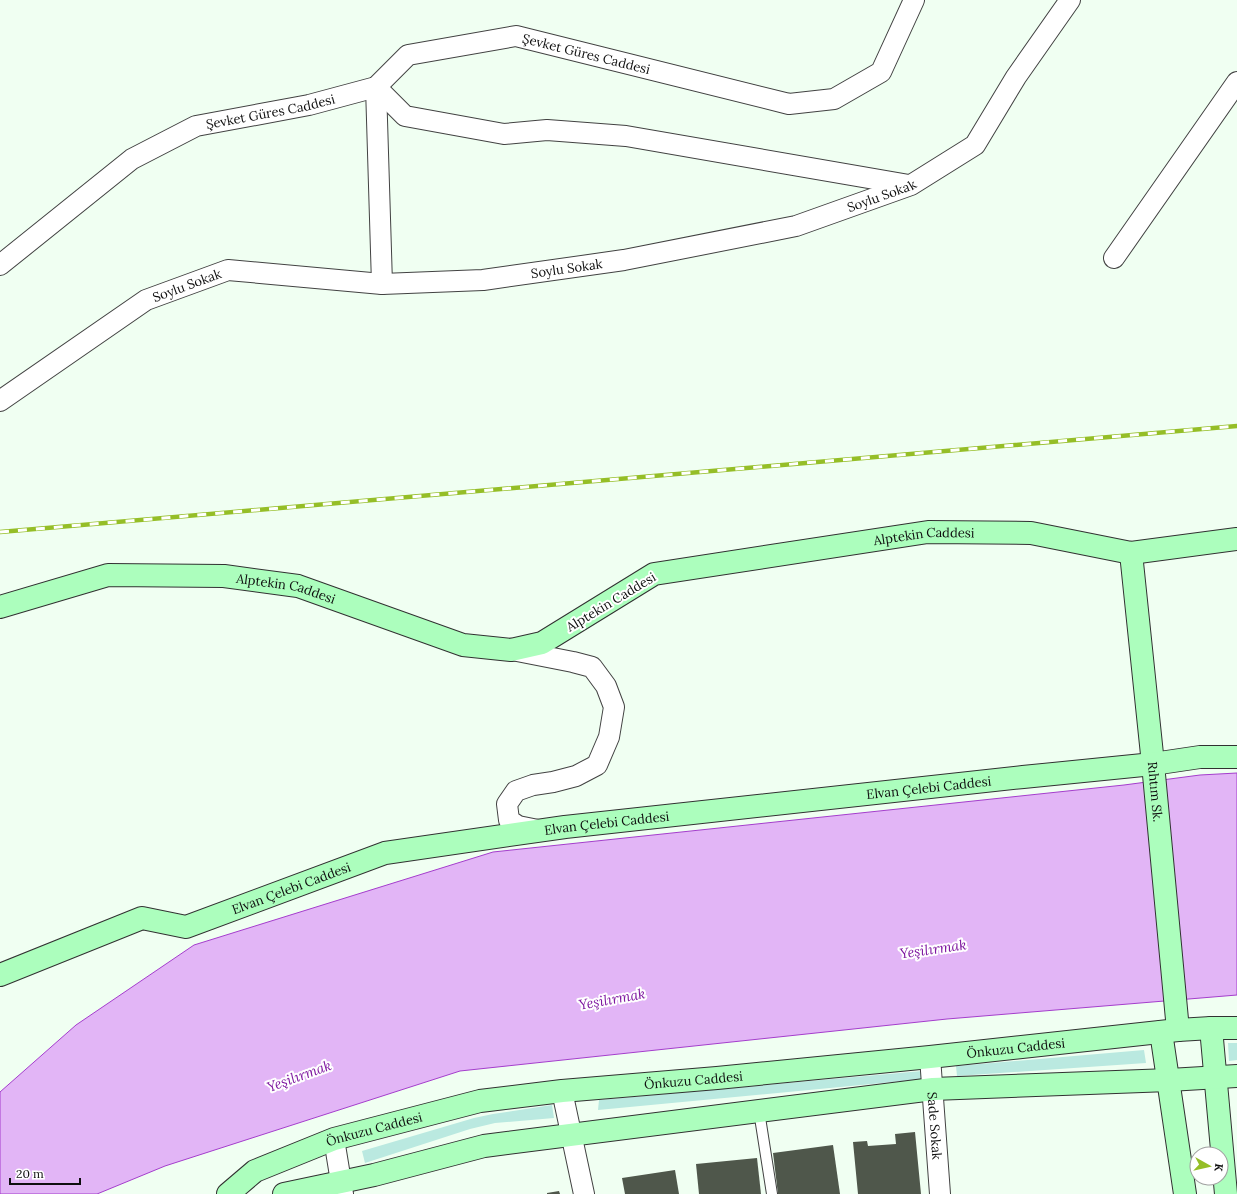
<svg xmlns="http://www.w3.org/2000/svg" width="1237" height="1194" font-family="Lora,serif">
<rect width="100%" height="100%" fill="#f0fff2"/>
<!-- green -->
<g fill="#bae9e0">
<polygon points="1228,1043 1237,1043 1237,1060 1229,1061"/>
<polygon points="1144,1050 1146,1063 957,1076 956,1066"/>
<polygon points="922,1071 924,1079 598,1110 599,1100"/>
<polygon points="552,1105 554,1118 495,1123 470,1129 365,1163 362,1151 474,1118 493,1114"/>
</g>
<!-- water -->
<polygon fill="#e2b5f6" stroke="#a43dcc" points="1237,773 1237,995 947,1019 460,1071 165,1166 97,1194 0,1194 0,1092 76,1025 194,945 493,852 1124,785 1200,775"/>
<!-- building -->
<g fill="#4f574b">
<polygon points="915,1132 921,1194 858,1194 853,1142 867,1141 868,1146 896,1144 895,1134"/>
<polygon points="833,1145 840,1194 778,1194 773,1153"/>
<polygon points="757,1158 761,1194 699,1194 696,1164"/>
<polygon points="675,1170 679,1194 625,1194 622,1178"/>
<polygon points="559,1191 560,1194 547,1194 547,1193"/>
</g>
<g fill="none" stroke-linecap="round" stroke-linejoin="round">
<!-- lane casing -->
<g stroke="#424242" stroke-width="12">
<polyline id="lane" points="759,1111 772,1194"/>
</g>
<!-- street casing -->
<g stroke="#424242" stroke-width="22">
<g id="street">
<polyline points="376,87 405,116 504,134 547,130 626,136 909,185"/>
<polyline points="376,87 382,284"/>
<polyline points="1114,258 1237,82"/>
<path id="s1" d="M0,265L132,159L196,126L309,105L376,87L408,55L516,36L789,104L834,99L881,72L914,0"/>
<path id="s2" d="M0,401L146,300L228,270L382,284L483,280L624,260L796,226L911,185L975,145L1016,77L1070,0"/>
<polyline points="512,650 573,662 592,667 606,686 614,707 609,737 597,765 576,776 553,782 533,785 516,791 507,804 509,820 518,826 538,830"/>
<path id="s3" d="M930,1057L940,1194"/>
<polyline points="562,1091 584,1194"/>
<polyline points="334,1139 343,1194"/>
</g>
</g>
<!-- secondary casing -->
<g stroke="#313131" stroke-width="24">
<g id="secondary">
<path id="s4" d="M1131,553L1153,764L1178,1030"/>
<path id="s5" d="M0,607L108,575L224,576L298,586L463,645L511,650L542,643L654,574L928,532L1031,533L1131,553L1237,539"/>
<path id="s6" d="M0,975L142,918L186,927L385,853L565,827L1023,777L1153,764L1200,757H1237"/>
<polyline points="1211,1028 1226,1194"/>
<polyline points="1161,1032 1185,1194"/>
<path id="s7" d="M228,1194L255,1171L334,1139L480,1101L562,1091L717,1078L930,1057L1178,1030L1211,1028H1237"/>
<polyline points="284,1194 374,1175 484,1146 933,1089 1169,1080 1237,1076"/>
</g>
</g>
<!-- lane -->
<use href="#lane" stroke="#fff" stroke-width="10"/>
<!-- street -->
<use href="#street" stroke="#fff" stroke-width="20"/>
<!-- secondary -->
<use href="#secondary" stroke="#acfebd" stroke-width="22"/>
<!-- rail casing -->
<g stroke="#95be27" stroke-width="4.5">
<polyline id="rail" points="0,532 1237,426"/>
</g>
<!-- rail -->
<use href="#rail" stroke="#fff" stroke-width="3" stroke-dasharray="9" stroke-linecap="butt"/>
</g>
<g text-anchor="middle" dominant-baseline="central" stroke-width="4" stroke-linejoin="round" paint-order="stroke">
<!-- street labels -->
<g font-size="13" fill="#0f0f0f" stroke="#fff">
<text stroke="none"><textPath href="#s1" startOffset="653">Şevket Güres Caddesi</textPath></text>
<text stroke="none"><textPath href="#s1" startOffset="317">Şevket Güres Caddesi</textPath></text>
<text stroke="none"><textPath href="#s2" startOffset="929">Soylu Sokak</textPath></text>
<text stroke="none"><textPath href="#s2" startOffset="605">Soylu Sokak</textPath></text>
<text stroke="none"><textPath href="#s2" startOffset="221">Soylu Sokak</textPath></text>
<text stroke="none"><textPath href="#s5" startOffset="963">Alptekin Caddesi</textPath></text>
<text stroke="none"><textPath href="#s5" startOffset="292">Alptekin Caddesi</textPath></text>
<text transform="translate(611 602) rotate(-31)">Alptekin Caddesi</text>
<text stroke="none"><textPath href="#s6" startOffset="958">Elvan Çelebi Caddesi</textPath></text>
<text stroke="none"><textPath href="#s4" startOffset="240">Rıhtım Sk.</textPath></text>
<text stroke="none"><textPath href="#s6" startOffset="634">Elvan Çelebi Caddesi</textPath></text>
<text stroke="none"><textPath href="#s6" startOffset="310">Elvan Çelebi Caddesi</textPath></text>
<text stroke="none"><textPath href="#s7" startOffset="810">Önkuzu Caddesi</textPath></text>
<text stroke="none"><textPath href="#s7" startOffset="486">Önkuzu Caddesi</textPath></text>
<text stroke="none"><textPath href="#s3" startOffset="69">Sade Sokak</textPath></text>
<text stroke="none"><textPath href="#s7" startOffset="162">Önkuzu Caddesi</textPath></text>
</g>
<!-- water labels -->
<g font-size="14" font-style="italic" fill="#7f18a0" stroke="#fff">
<text transform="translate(933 949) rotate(-8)">Yeşilırmak</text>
<text transform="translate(612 999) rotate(-10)">Yeşilırmak</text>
<text transform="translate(299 1076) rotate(-20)">Yeşilırmak</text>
</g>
</g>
<!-- north arrow -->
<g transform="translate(1209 1166) rotate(98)"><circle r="19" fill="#ffffff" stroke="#9f9f9f"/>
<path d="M0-3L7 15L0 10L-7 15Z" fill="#95be27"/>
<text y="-6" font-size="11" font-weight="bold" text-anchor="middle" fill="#0f0f0f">K</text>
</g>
<!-- scale -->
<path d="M10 1178v6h70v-6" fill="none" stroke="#0f0f0f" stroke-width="2"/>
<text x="16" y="1178" font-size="12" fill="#0f0f0f" stroke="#ffffff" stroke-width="3" paint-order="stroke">20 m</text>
</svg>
